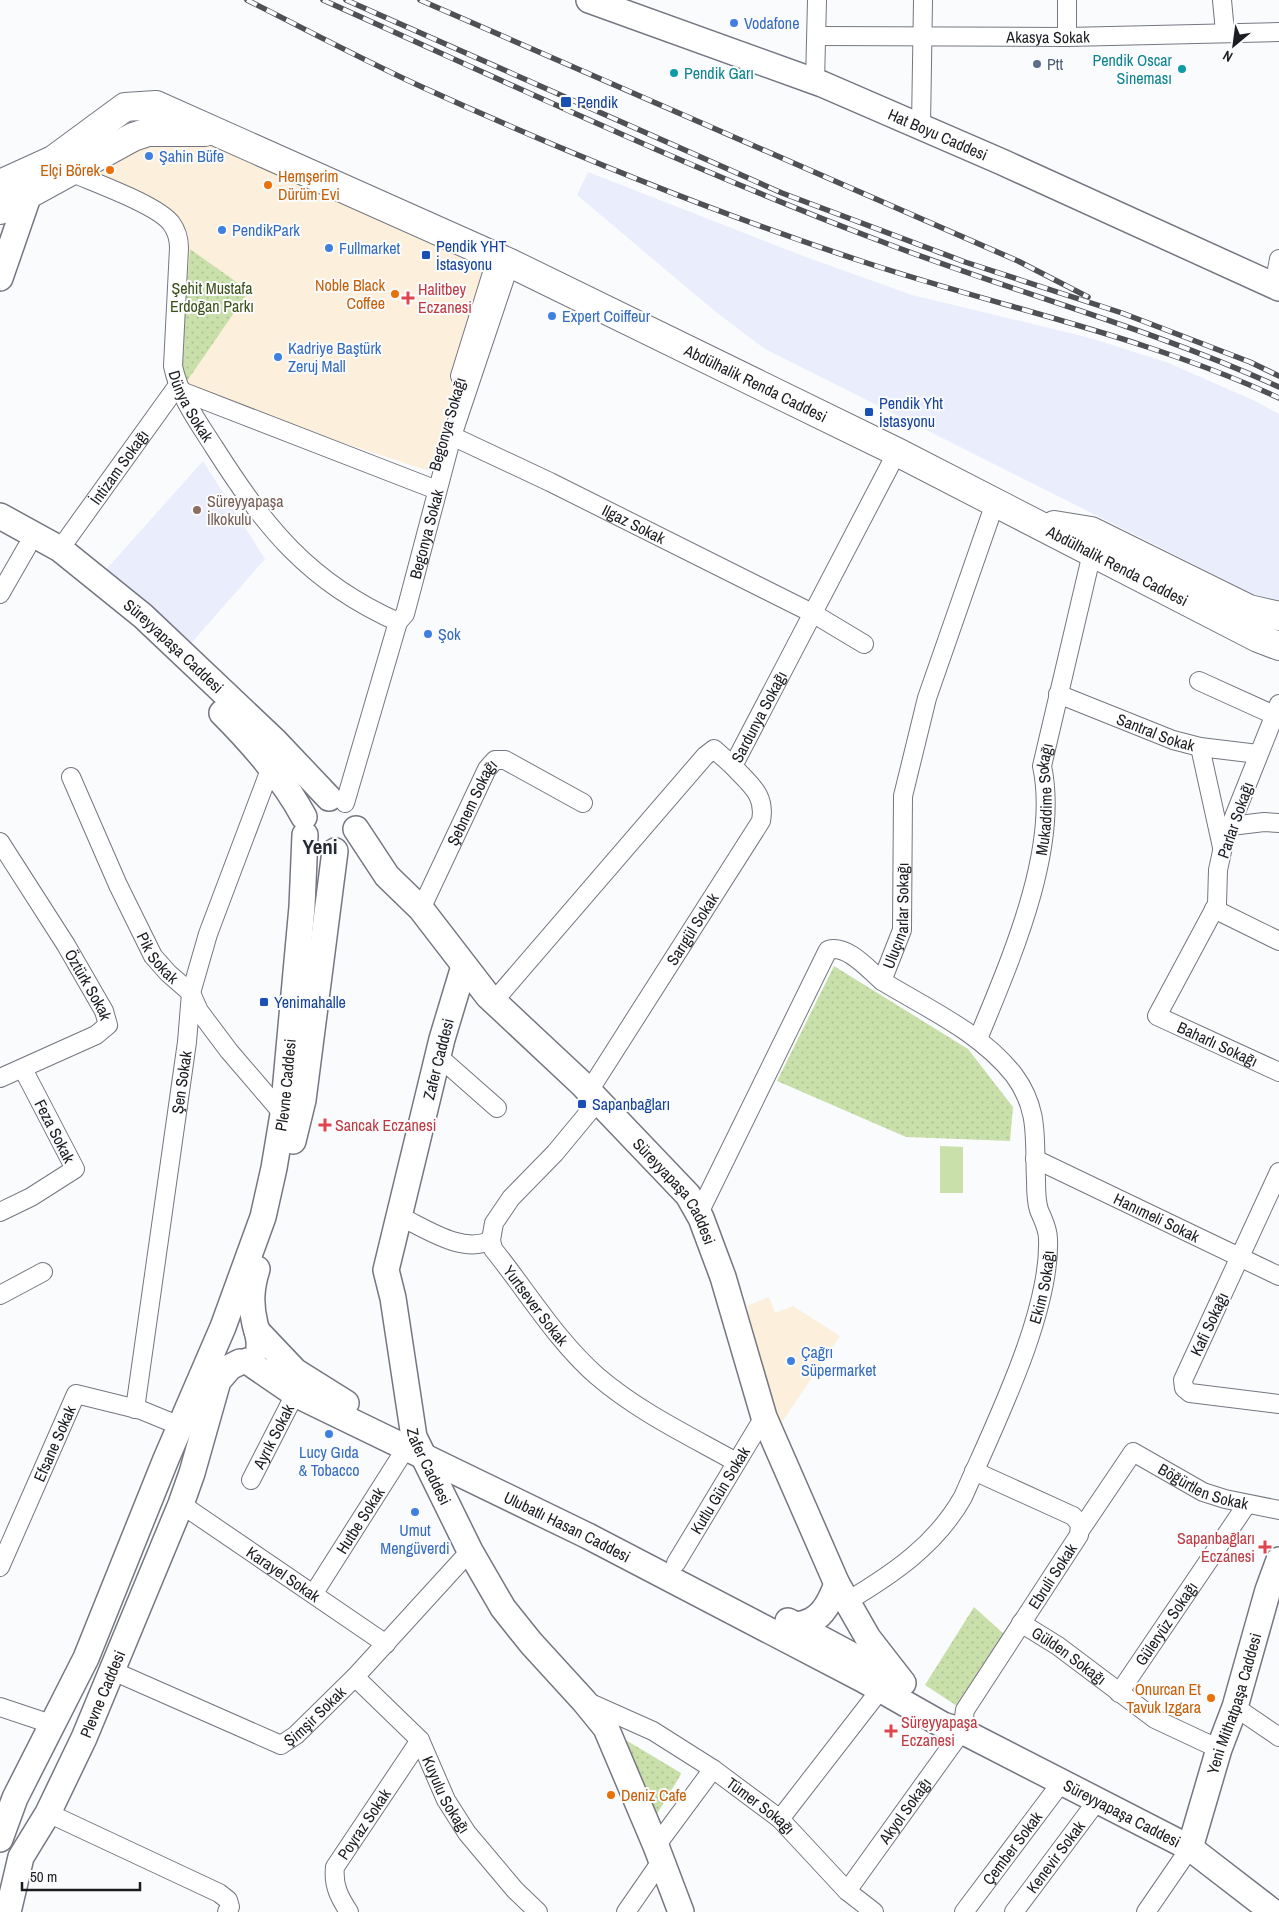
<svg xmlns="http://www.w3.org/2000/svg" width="1279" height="1912" font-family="'Archivo Narrow',sans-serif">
<defs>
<pattern id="park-dots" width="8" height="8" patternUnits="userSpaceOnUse" patternTransform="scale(1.25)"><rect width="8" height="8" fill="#cae0ab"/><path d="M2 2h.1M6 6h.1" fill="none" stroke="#adc093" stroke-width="1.8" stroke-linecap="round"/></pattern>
</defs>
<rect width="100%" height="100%" fill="#fafbfd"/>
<!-- commercial -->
<g fill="#fcefdb">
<polygon points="143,139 221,140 495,264 429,471 183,390 178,229 90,175"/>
<polygon points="769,1297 775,1313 793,1306 840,1336 774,1434 747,1306"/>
</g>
<!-- built -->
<g fill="#e9edfc">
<polygon points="588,172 803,256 912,295 1090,338 1166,362 1255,401 1279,414 1279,607 765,349 716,312 577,195"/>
<polygon points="203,461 265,559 187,648 103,573"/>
</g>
<!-- park -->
<g fill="url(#park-dots)">
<polygon points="190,249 249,291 187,381 183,382 179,376"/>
<polygon points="834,966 968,1049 1013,1107 1010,1141 906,1137 777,1081"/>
<polygon points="974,1607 1005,1635 957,1706 925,1685"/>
<polygon points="624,1739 681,1773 680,1776 657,1814 653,1812"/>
</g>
<!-- pitch -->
<polygon fill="#cae0ab" points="940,1146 963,1147 963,1193 940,1193"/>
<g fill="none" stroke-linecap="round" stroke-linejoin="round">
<!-- street casing -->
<g stroke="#747781" stroke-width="20">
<g id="street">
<polyline points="1222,0 1225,32"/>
<path id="s1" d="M818,36L1067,37L1279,32"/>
<polyline points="1067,37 1067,0"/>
<polyline points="815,82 817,0"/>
<polyline points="921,126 923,0"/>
<path id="s2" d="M68,171C92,182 156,204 171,223C177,231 179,238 179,248L173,366C179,396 198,422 214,447C265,527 308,582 398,622"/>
<polyline points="1274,286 1279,259"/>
<polyline points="460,376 497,257"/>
<polyline points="181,391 429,487"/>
<path id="s3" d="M452,436L550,482L814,614L864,644"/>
<path id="s4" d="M60,549L178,385"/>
<polyline points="0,594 27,547"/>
<polyline points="1199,681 1274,715"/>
<path id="s5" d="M1058,694L1173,740L1200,747L1258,754"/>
<path id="s6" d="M1279,704L1224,842L1218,870L1217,904L1157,1016L1279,1072"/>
<polyline points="1200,747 1222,847"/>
<path id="s7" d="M71,777L118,885L153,956L168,973L191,993L199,1011L229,1051L283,1114"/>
<path id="s8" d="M345,803L398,622L405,614L452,436L510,263"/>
<polyline points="1231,826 1264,822 1279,823"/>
<path id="s9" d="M0,842L66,945L104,1011L108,1025L96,1035L0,1078"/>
<path id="s10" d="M421,909L487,769L495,760H505L583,803"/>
<polyline points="1214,909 1279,941"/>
<path id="s11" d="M494,1001L705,756L714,749L733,766L897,452"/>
<path id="s12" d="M978,1039C1009,963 1060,850 1042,766L1092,553"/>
<polyline points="438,1056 497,1108"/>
<path id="s13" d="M589,1091L761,821C766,794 750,785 733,766"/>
<path id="s14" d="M598,1101L555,1153L511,1198L494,1223L491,1240L493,1249C527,1291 556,1340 597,1376C639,1412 688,1435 736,1462"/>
<path id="s15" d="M1035,1159L1279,1276"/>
<polyline points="1279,1172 1183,1380 1184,1388 1190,1393 1279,1404"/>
<polyline points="0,1212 31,1197 75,1169 23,1069"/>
<path id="s16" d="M699,1213L828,950C847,944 868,969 882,981L902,930L903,796L927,698L995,503"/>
<path d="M399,1216C425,1228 463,1255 491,1240"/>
<polyline points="0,1295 43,1272"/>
<path id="s17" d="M135,1409L187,1042L191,993L208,934L271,767"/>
<path id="s18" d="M251,1480L295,1394"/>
<path id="s19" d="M181,1504L386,1644"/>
<path id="s20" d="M1081,1529L1133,1452L1203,1492L1225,1499L1279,1510"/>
<path id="s21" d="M676,1563L764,1417"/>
<path id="s22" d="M0,1567L76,1394L141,1410L180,1426"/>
<path id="s23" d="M314,1593L406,1448"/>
<path id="s24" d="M846,1602C893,1574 936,1545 963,1497C993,1428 1051,1313 1048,1239C1048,1228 1043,1220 1039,1210C1036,1201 1036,1190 1036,1180C1034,1140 1040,1110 1014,1075C980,1032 928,1009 882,981"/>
<path id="s25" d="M1021,1623L1058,1646L1155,1719L1219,1749"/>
<path id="s26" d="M113,1671L281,1745L296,1735L355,1677L470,1551"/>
<path id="s27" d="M355,1677L420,1740L446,1800L467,1833L515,1890L538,1912"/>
<path id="s28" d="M1119,1693L1247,1504"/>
<polyline points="588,1702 653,1731 713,1769"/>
<polyline points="0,1707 51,1724"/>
<polyline points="1235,1707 1279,1737"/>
<polyline points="48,1813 219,1893 228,1900 230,1907 227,1912"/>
<polyline points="780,1819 880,1690"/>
<path id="s29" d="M656,1846L713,1769L780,1819L847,1891L874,1912"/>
<path id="s30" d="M847,1891L962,1731L965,1710L1079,1535L1080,1524L1073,1516L974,1471"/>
<path id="s31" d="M349,1912C339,1897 333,1885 335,1867L420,1740"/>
<polyline points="626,1912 662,1860"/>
<path id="s32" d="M964,1912L1061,1783"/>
<path id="s33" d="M1014,1912L1097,1801"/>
<polyline points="1146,1912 1190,1848"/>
</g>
</g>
<!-- secondary casing -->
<g stroke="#747781" stroke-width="28">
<g id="secondary">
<path id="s34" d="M589,0L822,84L1002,162L1279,288"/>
<polyline points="0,278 29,194"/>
<path id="s35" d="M0,516L60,549L143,616L275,741L329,798"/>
<path d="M222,713C254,745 283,778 304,817"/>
<path id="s36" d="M356,829L387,876L421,909L488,996L582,1084L688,1195L701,1218L723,1277L764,1417L837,1584L868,1638L903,1683"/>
<path id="s37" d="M464,966L442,1039L386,1270L393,1298L414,1437L470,1551L503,1608L531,1643L584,1701L606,1728L656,1846L681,1912"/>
<polyline points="293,1141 303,1100 335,851"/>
<path d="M257,1269C251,1288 250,1304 255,1324C257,1332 260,1338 259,1347"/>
<polyline points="257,1331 295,1371 346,1403"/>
<path id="s38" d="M247,1361L295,1394L588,1536L862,1679L943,1725L962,1731L1190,1848L1273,1912"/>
<polyline points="788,1621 887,1674"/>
<path d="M796,1625C820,1623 829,1605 837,1584"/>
<path id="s39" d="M0,1839L15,1798L86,1658L166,1459L223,1327L263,1217L274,1168L283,1114L302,907L305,835"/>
<path id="s40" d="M1190,1848L1219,1749L1235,1707L1268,1590L1279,1560"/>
<path id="s41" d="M8,1912L21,1857L48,1813L84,1738L181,1504L192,1473L218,1381L230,1367L240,1362"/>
</g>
</g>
<!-- primary casing -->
<g stroke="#747781" stroke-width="30">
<g id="primary">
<path id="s42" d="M0,184L53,160L125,107L156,105L510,263L897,452L1258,638L1279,646"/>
<polyline points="0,210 133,137 148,132 205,132"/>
<polyline points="1054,525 1091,531 1249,609 1279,616"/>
</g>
</g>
<!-- street -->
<use href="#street" stroke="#fff" stroke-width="18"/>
<!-- secondary -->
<use href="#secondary" stroke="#fff" stroke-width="25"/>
<!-- primary -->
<use href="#primary" stroke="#fff" stroke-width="28"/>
<!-- rail casing -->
<g stroke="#4f5054" stroke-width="5.5">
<g id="rail">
<path d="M247,0C305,29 363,60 422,87C567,153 715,213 867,263C1004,308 1147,337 1279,398"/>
<path d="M323,0C506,82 688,168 875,239C1008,291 1149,327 1279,387"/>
<polyline points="346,0 782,193 965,262 1122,313 1250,362 1279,376"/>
<polyline points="420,0 1018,261 1088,297"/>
</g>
</g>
<!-- rail -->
<use href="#rail" stroke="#fafbfd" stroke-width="4" stroke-dasharray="11" stroke-linecap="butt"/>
</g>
<!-- markers -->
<g fill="#3f7fe0" stroke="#fafbfd" stroke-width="2">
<circle cx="734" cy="23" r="5"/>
<circle cx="149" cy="156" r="5"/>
<circle cx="222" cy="230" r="5"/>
<circle cx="329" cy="248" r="5"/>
<circle cx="552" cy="316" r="5"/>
<circle cx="278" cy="357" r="5"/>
<circle cx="428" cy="634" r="5"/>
<circle cx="791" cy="1361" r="5"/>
<circle cx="329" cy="1434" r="5"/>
<circle cx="415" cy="1512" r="5"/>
</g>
<circle fill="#5c6f8a" stroke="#fafbfd" stroke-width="2" cx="1037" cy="64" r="5"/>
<g fill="#0f9aa8" stroke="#fafbfd" stroke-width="2">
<circle cx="1182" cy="69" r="5"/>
<circle cx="674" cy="73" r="5"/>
</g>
<g fill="#1a4fb4" stroke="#fafbfd" stroke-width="2">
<rect x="560" y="96" width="12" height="12" rx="2.5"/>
<rect x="421" y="250" width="10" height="10" rx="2.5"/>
<rect x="864" y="407" width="10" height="10" rx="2.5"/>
<rect x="259" y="997" width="10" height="10" rx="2.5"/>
<rect x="577" y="1099" width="10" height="10" rx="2.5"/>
</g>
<g fill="#e8710a" stroke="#fafbfd" stroke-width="2">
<circle cx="110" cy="170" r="5"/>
<circle cx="268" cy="185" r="5"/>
<circle cx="395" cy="294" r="5"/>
<circle cx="1211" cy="1698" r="5"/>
<circle cx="611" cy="1795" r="5"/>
</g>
<g fill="#e0444e" stroke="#fafbfd" stroke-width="2">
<path d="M405.5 290.5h5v5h5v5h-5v5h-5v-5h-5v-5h5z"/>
<path d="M322.5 1117.5h5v5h5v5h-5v5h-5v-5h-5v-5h5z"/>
<path d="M1262.5 1539.5h5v5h5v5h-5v5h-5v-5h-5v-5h5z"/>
<path d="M888.5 1723.5h5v5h5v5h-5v5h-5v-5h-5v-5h5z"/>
</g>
<circle fill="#8d6e63" stroke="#fafbfd" stroke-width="2" cx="197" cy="510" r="5"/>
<g text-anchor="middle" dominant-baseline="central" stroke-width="4" stroke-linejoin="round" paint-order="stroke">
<!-- shop labels -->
<g font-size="16" fill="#366cbe" stroke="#fafbfd" text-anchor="start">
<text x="744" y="23">Vodafone</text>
<text x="159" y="156">Şahin Büfe</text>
<text x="232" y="230">PendikPark</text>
<text x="339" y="248">Fullmarket</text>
<text x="562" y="316">Expert Coiffeur</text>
<text x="288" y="348">Kadriye Baştürk<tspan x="288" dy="18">Zeruj Mall</tspan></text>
<text x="438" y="634">Şok</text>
<text x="801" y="1352">Çağrı<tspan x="801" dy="18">Süpermarket</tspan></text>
<text x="329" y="1452" text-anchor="middle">Lucy Gıda<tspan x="329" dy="18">&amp; Tobacco</tspan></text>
<text x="415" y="1530" text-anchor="middle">Umut<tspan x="415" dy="18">Mengüverdi</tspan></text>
</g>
<!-- street labels -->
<g font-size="16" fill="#1c1d21" stroke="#fafbfd">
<text stroke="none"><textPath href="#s1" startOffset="230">Akasya Sokak</textPath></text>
<text stroke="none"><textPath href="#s34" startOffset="374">Hat Boyu Caddesi</textPath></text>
<text stroke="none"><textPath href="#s42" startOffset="840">Abdülhalik Renda Caddesi</textPath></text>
<text stroke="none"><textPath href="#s2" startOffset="305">Dünya Sokak</textPath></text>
<text transform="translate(447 424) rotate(-74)">Begonya Sokağı</text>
<text stroke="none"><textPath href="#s4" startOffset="101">İntizam Sokağı</textPath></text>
<text stroke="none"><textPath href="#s3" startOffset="202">Ilgaz Sokak</textPath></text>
<text stroke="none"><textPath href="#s8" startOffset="282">Begonya Sokak</textPath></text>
<text stroke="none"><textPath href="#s42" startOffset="1245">Abdülhalik Renda Caddesi</textPath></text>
<text stroke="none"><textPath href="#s35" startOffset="218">Süreyyapaşa Caddesi</textPath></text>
<text stroke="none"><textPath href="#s11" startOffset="416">Sardunya Sokağı</textPath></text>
<text stroke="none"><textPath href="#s5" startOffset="105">Santral Sokak</textPath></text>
<text stroke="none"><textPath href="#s12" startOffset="251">Mukaddime Sokağı</textPath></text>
<text stroke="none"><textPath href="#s10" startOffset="118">Şebnem Sokağı</textPath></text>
<text transform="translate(1235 820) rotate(-71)">Parlar Sokağı</text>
<text stroke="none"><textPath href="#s16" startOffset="426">Uluçınarlar Sokağı</textPath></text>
<text stroke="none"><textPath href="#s13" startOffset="192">Sarıgül Sokak</textPath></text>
<text stroke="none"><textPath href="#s7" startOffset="201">Pik Sokak</textPath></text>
<text stroke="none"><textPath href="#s9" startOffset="168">Öztürk Sokak</textPath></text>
<text stroke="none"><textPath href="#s6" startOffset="405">Baharlı Sokağı</textPath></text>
<text transform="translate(438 1059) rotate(-76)">Zafer Caddesi</text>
<text stroke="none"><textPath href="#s17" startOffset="330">Şen Sokak</textPath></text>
<text stroke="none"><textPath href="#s39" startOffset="810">Plevne Caddesi</textPath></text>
<text transform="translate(55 1131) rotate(63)">Feza Sokak</text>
<text stroke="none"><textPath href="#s36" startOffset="485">Süreyyapaşa Caddesi</textPath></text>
<text stroke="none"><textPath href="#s15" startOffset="135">Hanımeli Sokak</textPath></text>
<text stroke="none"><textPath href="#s24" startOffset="384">Ekim Sokağı</textPath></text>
<text stroke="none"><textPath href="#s14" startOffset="258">Yurtsever Sokak</textPath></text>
<text transform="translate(1209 1324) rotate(-65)">Kafi Sokağı</text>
<text stroke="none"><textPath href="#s18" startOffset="49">Ayrık Sokak</textPath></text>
<text stroke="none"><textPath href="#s22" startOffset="135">Efsane Sokak</textPath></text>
<text stroke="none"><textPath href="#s37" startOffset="516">Zafer Caddesi</textPath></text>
<text stroke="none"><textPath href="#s20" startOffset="172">Böğürtlen Sokak</textPath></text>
<text stroke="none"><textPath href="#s21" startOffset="85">Kutlu Gün Sokak</textPath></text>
<text stroke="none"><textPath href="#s23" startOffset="86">Hutbe Sokak</textPath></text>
<text stroke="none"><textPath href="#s38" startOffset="361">Ulubatlı Hasan Caddesi</textPath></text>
<text stroke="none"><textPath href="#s19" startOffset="124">Karayel Sokak</textPath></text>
<text stroke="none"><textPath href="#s30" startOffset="378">Ebruli Sokak</textPath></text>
<text stroke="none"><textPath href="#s28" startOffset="84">Güleryüz Sokağı</textPath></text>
<text stroke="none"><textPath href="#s25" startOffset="58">Gülden Sokağı</textPath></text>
<text stroke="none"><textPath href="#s41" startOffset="239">Plevne Caddesi</textPath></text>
<text stroke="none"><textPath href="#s40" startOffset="151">Yeni Mithatpaşa Caddesi</textPath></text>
<text stroke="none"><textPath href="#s26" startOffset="228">Şimşir Sokak</textPath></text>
<text stroke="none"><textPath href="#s27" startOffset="151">Kuyulu Sokağı</textPath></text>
<text stroke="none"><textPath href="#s29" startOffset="156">Tümer Sokağı</textPath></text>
<text stroke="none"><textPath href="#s30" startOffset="99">Akyol Sokağı</textPath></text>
<text stroke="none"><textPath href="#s38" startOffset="986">Süreyyapaşa Caddesi</textPath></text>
<text stroke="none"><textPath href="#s31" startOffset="100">Poyraz Sokak</textPath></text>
<text stroke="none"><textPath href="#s32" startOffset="80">Çember Sokak</textPath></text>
<text stroke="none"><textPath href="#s33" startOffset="69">Kenevir Sokak</textPath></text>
</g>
<!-- culture labels -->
<g font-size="16" fill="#0d838f" stroke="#fafbfd" text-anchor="end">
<text x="1172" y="60">Pendik Oscar<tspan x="1172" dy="18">Sineması</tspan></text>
<text x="684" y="73" text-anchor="start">Pendik Garı</text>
</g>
<!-- service labels -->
<g font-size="16" fill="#4e5e75" stroke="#fafbfd" text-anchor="start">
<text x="1047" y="64">Ptt</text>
</g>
<!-- transit labels -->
<g font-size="16" fill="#164399" stroke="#fafbfd" text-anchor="start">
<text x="577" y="102">Pendik</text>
<text x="436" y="246">Pendik YHT<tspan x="436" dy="18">İstasyonu</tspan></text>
<text x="879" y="403">Pendik Yht<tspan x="879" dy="18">İstasyonu</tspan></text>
<text x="274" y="1002">Yenimahalle</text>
<text x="592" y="1104">Sapanbağları</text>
</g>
<!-- food labels -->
<g font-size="16" fill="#c56008" stroke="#fafbfd" text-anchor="end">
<text x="100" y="170">Elçi Börek</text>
<text x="278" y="176" text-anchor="start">Hemşerim<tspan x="278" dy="18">Dürüm Evi</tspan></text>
<text x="385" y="285">Noble Black<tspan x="385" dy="18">Coffee</tspan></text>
<text x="1201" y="1689">Onurcan Et<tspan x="1201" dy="18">Tavuk Izgara</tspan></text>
<text x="621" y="1795" text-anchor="start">Deniz Cafe</text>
</g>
<!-- park labels -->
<g font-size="16" fill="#3d5016" stroke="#fafbfd">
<text x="212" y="288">Şehit Mustafa<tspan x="212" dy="18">Erdoğan Parkı</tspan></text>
</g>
<!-- health labels -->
<g font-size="16" fill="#be3a42" stroke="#fafbfd" text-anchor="start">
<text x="418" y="289">Halitbey<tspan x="418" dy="18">Eczanesi</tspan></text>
<text x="335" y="1125">Sancak Eczanesi</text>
<text x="1255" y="1538" text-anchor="end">Sapanbağları<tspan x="1255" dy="18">Eczanesi</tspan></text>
<text x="901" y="1722">Süreyyapaşa<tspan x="901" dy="18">Eczanesi</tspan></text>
</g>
<!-- education labels -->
<g font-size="16" fill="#785e54" stroke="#fafbfd" text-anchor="start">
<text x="207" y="501">Süreyyapaşa<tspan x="207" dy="18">İlkokulu</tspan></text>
</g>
<!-- district labels -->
<g font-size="21" font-weight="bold" fill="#282a33" stroke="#fafbfd">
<text x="320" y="846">Yeni</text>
</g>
</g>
<!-- north arrow -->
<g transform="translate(1234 45) rotate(209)" stroke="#fafbfd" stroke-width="4" paint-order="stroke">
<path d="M0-4L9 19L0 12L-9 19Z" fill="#1c1d21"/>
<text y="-8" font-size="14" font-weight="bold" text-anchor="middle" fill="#1c1d21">N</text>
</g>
<!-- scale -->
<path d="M22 1882v8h118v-8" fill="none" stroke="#1c1d21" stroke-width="2.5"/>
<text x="30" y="1882" font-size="15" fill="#1c1d21" stroke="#fafbfd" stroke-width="4" paint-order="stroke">50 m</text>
</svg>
